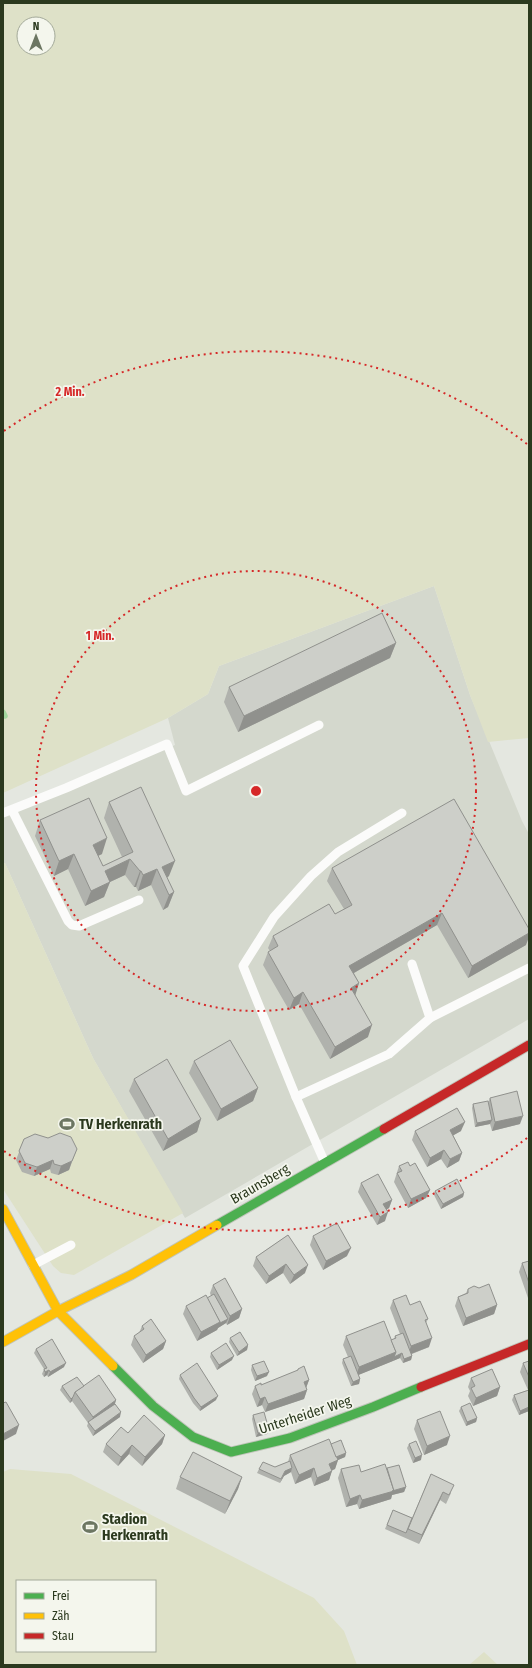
<svg xmlns="http://www.w3.org/2000/svg" width="532" height="1668" font-family="'Fira Sans Condensed',sans-serif">
<rect width="100%" height="100%" fill="#e4e7e0"/>
<!-- built -->
<polygon fill="#d4d8cd" points="434,586 470,695 522,821 529,834 529,1019 185,1218 93,1058 5,863 3,864 3,815 175,745 168,718 208,694 219,666"/>
<!-- green -->
<g fill="#dee1c8" fill-rule="evenodd">
<path d="M3,3H529V738L488,742L470,695L434,586L219,666L208,694L168,718L3,793ZM24,24H48V48H24Z"/>
<polygon points="5,863 93,1058 183,1213 74,1275 61,1273 53,1266 3,1189 3,864"/>
<path d="M10,1469L71,1474L314,1598L344,1631L357,1665H3V1472ZM17,1581H155V1651H17Z"/>
<polygon points="484,1652 498,1665 469,1665"/>
</g>
<g fill="none" stroke-linecap="round" stroke-linejoin="round">
<!-- stream -->
<polyline stroke="#a2d89e" stroke-width="5.5" points="3,712 5,716"/>
<!-- fast casing -->
<g stroke="#bfc4b9" stroke-width="11">
<g id="fast">
<polyline points="217,1225 384,1129"/>
<polyline points="113,1366 153,1406 193,1437 231,1452 290,1438 373,1407 421,1387"/>
</g>
</g>
<!-- slow casing -->
<g stroke="#bfc4b9" stroke-width="11">
<g id="slow">
<polyline points="3,1209 58,1311 113,1366"/>
<polyline points="3,1342 58,1311 131,1275 217,1225"/>
</g>
</g>
<!-- jam casing -->
<g stroke="#bfc4b9" stroke-width="11">
<g id="jam">
<polyline points="384,1129 529,1045"/>
<polyline points="421,1387 529,1344"/>
</g>
</g>
<!-- lane -->
<g stroke="#fbfbfa" stroke-width="9">
<polyline points="12,810 68,921 72,925 79,926 139,900"/>
<polyline points="3,813 66,788 167,744 186,791 319,725"/>
<polyline points="430,1018 529,968"/>
<polyline points="296,1097 389,1054 430,1018 412,964"/>
<polyline points="325,1163 296,1097 243,966 274,917 311,876 338,852 402,813"/>
<polyline points="33,1265 71,1245"/>
</g>
<!-- fast -->
<use href="#fast" stroke="#4caf50" stroke-width="9"/>
<!-- slow -->
<use href="#slow" stroke="#ffc107" stroke-width="9"/>
<!-- jam -->
<use href="#jam" stroke="#c62828" stroke-width="9"/>
</g>
<!-- wall -->
<g fill="#b0b2ad">
<polygon points="396,643 390,658 238,732 224,702 229,687"/>
<polygon points="109,802 169,876 167,878 174,892 168,907 163,910 151,885 138,891 136,887 134,887 125,875 110,882 104,897 85,906 68,869 54,876 35,836 40,820 102,854 98,856 103,866 122,857 104,818"/>
<polygon points="332,868 526,945 468,978 437,925 354,973 359,983 355,995 368,1037 330,1059 299,1004 289,1010 263,965 268,952 270,951 268,948 273,936 335,914 344,909 327,881"/>
<polygon points="194,1061 258,1088 253,1101 217,1121 189,1073"/>
<polygon points="134,1079 201,1119 197,1132 163,1151 129,1091"/>
<polygon points="490,1098 520,1124 492,1131 490,1124 475,1127 472,1108 473,1104 488,1102"/>
<polygon points="415,1131 461,1131 453,1135 462,1153 459,1161 447,1168 441,1159 427,1167 412,1140"/>
<polygon points="24,1139 77,1149 69,1170 58,1175 51,1173 50,1169 34,1176 22,1172 16,1160"/>
<polygon points="399,1166 410,1166 430,1190 426,1198 408,1208 394,1182"/>
<polygon points="361,1183 392,1200 389,1208 386,1210 385,1221 377,1225 358,1192"/>
<polygon points="435,1191 464,1193 463,1197 441,1209 434,1195"/>
<polygon points="288,1235 305,1273 290,1284 283,1273 266,1284 253,1266 256,1257"/>
<polygon points="313,1236 347,1256 323,1270 310,1245"/>
<polygon points="529,1261 529,1297 528,1298 519,1272 522,1263"/>
<polygon points="213,1285 242,1309 239,1318 227,1325 226,1323 218,1328 217,1330 197,1341 183,1314 186,1306 211,1296 210,1293"/>
<polygon points="468,1289 497,1305 494,1314 463,1326 455,1306 458,1297 466,1293"/>
<polygon points="393,1300 410,1305 428,1319 426,1323 429,1347 412,1354 412,1356 411,1360 403,1363 400,1358 358,1375 360,1379 359,1384 351,1386 342,1363 343,1359 348,1357 343,1345 346,1336 391,1340 394,1339 395,1336 400,1334 390,1308"/>
<polygon points="142,1326 166,1341 163,1349 143,1363 131,1345 134,1336 139,1333"/>
<polygon points="230,1338 248,1345 247,1350 237,1356 229,1342"/>
<polygon points="36,1349 64,1367 48,1377 47,1375 44,1377 42,1374 44,1369 34,1353"/>
<polygon points="211,1353 232,1360 217,1370 210,1357"/>
<polygon points="529,1361 529,1411 519,1415 512,1400 514,1395 528,1390 520,1372 523,1363"/>
<polygon points="252,1365 267,1376 255,1381 251,1370"/>
<polygon points="298,1369 309,1380 306,1388 307,1390 304,1399 265,1412 262,1405 257,1407 252,1394 255,1386 261,1385 297,1371"/>
<polygon points="180,1375 216,1400 200,1411 193,1403 179,1379"/>
<polygon points="471,1378 500,1387 497,1396 473,1406 468,1396 470,1391 468,1387"/>
<polygon points="62,1386 84,1386 116,1400 115,1404 120,1417 93,1436 87,1426 88,1423 72,1401 70,1403 60,1390"/>
<polygon points="461,1407 477,1418 476,1422 466,1426 459,1411"/>
<polygon points="253,1415 269,1430 267,1434 256,1437 252,1419"/>
<polygon points="417,1420 447,1445 424,1455 414,1429"/>
<polygon points="128,1433 165,1435 162,1444 142,1466 129,1454 118,1466 103,1452 106,1444"/>
<polygon points="331,1444 346,1453 345,1457 338,1460 335,1469 332,1470 329,1480 314,1486 311,1477 295,1484 291,1472 284,1476 280,1483 257,1473 259,1469 275,1467 288,1462 290,1455"/>
<polygon points="409,1444 421,1460 413,1463 407,1448"/>
<polygon points="387,1468 406,1487 404,1492 392,1495 391,1499 359,1509 357,1504 346,1507 338,1478 341,1469 361,1472"/>
<polygon points="431,1474 451,1493 446,1504 440,1500 419,1544 385,1529 393,1510 412,1518"/>
<polygon points="180,1477 242,1477 238,1489 225,1514 176,1489"/>
</g>
<!-- shaded-wall -->
<g fill="#90918d">
<polygon points="396,643 390,658 238,732 244,716"/>
<polygon points="107,838 102,854 87,861 93,845"/>
<polygon points="74,854 68,869 54,876 59,861"/>
<polygon points="130,859 125,875 99,887 105,871"/>
<polygon points="175,861 169,876 162,880 162,867"/>
<polygon points="157,869 151,885 138,891 143,875"/>
<polygon points="140,871 141,871 136,887 134,887"/>
<polygon points="110,882 104,897 85,906 91,891"/>
<polygon points="174,892 168,907 163,910 169,895"/>
<polygon points="442,913 437,925 345,978 349,966"/>
<polygon points="529,933 529,937 526,945 468,978 472,966"/>
<polygon points="359,983 355,996 351,988"/>
<polygon points="303,992 299,1004 289,1010 294,998"/>
<polygon points="372,1025 368,1037 330,1059 335,1047"/>
<polygon points="258,1088 253,1101 217,1121 221,1109"/>
<polygon points="523,1116 520,1124 492,1131 495,1122"/>
<polygon points="201,1119 197,1132 163,1151 168,1139"/>
<polygon points="492,1120 490,1124 475,1127 477,1123"/>
<polygon points="465,1122 461,1131 447,1139 450,1130"/>
<polygon points="444,1150 441,1159 427,1167 430,1158"/>
<polygon points="462,1153 459,1161 447,1168 450,1159"/>
<polygon points="53,1160 50,1169 34,1176 37,1167"/>
<polygon points="72,1161 69,1170 58,1175 61,1166"/>
<polygon points="430,1190 426,1198 408,1208 411,1199"/>
<polygon points="464,1193 463,1197 441,1209 443,1204"/>
<polygon points="392,1200 389,1208 380,1213 383,1204"/>
<polygon points="388,1212 385,1221 377,1225 380,1217"/>
<polygon points="351,1248 347,1256 323,1270 326,1261"/>
<polygon points="286,1264 283,1273 266,1284 269,1276"/>
<polygon points="308,1265 305,1273 290,1284 294,1275"/>
<polygon points="497,1305 494,1314 463,1326 466,1318"/>
<polygon points="242,1309 239,1318 227,1325 230,1316"/>
<polygon points="228,1319 226,1323 218,1328 217,1330 197,1341 201,1332 220,1322"/>
<polygon points="432,1338 429,1347 408,1355 411,1346"/>
<polygon points="166,1341 163,1349 143,1363 146,1355"/>
<polygon points="248,1345 247,1350 237,1356 239,1352"/>
<polygon points="396,1352 393,1361 356,1376 359,1367"/>
<polygon points="402,1353 400,1358 393,1361 394,1357"/>
<polygon points="234,1356 232,1360 217,1370 219,1365"/>
<polygon points="412,1356 411,1360 403,1363 404,1359"/>
<polygon points="66,1363 64,1367 48,1377 50,1372"/>
<polygon points="49,1370 47,1375 44,1377 45,1372"/>
<polygon points="269,1372 267,1376 255,1381 257,1376"/>
<polygon points="360,1379 359,1384 351,1386 353,1382"/>
<polygon points="309,1380 306,1388 304,1382"/>
<polygon points="500,1387 497,1396 473,1406 476,1398"/>
<polygon points="307,1390 304,1399 265,1412 268,1404"/>
<polygon points="218,1396 216,1400 200,1411 201,1407"/>
<polygon points="73,1397 72,1401 70,1403 71,1399"/>
<polygon points="265,1397 262,1405 257,1407 260,1399"/>
<polygon points="116,1400 113,1409 90,1424 93,1417"/>
<polygon points="529,1407 529,1411 519,1415 520,1411"/>
<polygon points="121,1412 120,1417 93,1436 95,1431"/>
<polygon points="477,1418 476,1422 466,1426 467,1422"/>
<polygon points="19,1425 16,1434 3,1441 3,1434"/>
<polygon points="269,1430 267,1434 256,1437 258,1433"/>
<polygon points="165,1435 162,1444 142,1466 145,1457"/>
<polygon points="450,1436 447,1445 424,1455 427,1446"/>
<polygon points="132,1445 129,1454 118,1466 121,1457"/>
<polygon points="346,1453 345,1457 338,1460 335,1469 326,1473 329,1464 334,1458"/>
<polygon points="422,1455 421,1460 413,1463 415,1458"/>
<polygon points="292,1468 291,1472 284,1476 280,1483 285,1471"/>
<polygon points="314,1468 311,1477 295,1484 299,1475"/>
<polygon points="332,1471 329,1480 314,1486 317,1478"/>
<polygon points="242,1477 238,1489 225,1514 230,1501"/>
<polygon points="406,1487 404,1492 392,1495 391,1499 359,1509 362,1500"/>
<polygon points="443,1492 440,1500 419,1544 422,1535"/>
<polygon points="360,1495 357,1504 346,1507 350,1499"/>
</g>
<!-- building -->
<g fill="#cdcfc9" stroke="#90918d">
<polygon points="382,613 396,643 244,716 229,687"/>
<polygon points="141,787 175,861 162,867 174,892 169,895 157,869 143,875 141,871 140,871 130,859 105,871 110,882 91,891 74,854 59,861 40,820 89,798 107,838 93,845 103,866 133,852 109,802"/>
<polygon points="454,799 529,929 529,933 472,966 442,913 349,966 359,983 351,988 372,1025 335,1047 303,992 294,998 268,952 278,946 273,936 329,904 335,914 352,905 332,868"/>
<polygon points="230,1040 258,1088 221,1109 194,1061"/>
<polygon points="167,1059 201,1119 168,1139 134,1079"/>
<polygon points="517,1091 523,1116 495,1122 490,1098"/>
<polygon points="488,1101 492,1120 477,1123 473,1104"/>
<polygon points="457,1108 465,1122 450,1130 462,1153 450,1159 444,1150 430,1158 415,1131"/>
<polygon points="60,1133 71,1137 77,1149 72,1161 61,1166 54,1164 53,1160 37,1167 25,1163 19,1151 24,1139 35,1134 48,1138"/>
<polygon points="408,1162 410,1166 415,1163 430,1190 411,1199 397,1173 402,1171 399,1166"/>
<polygon points="378,1174 392,1200 383,1204 388,1212 380,1217 361,1183"/>
<polygon points="457,1179 464,1193 443,1204 435,1191"/>
<polygon points="337,1223 351,1248 326,1261 313,1236"/>
<polygon points="288,1235 308,1265 294,1275 286,1264 269,1276 256,1257"/>
<polygon points="529,1261 529,1283 522,1263"/>
<polygon points="225,1278 242,1309 230,1316 213,1285"/>
<polygon points="489,1284 497,1305 466,1318 458,1297 468,1293 468,1289 474,1286 479,1288"/>
<polygon points="214,1294 228,1319 220,1323 220,1322 207,1298"/>
<polygon points="206,1295 220,1322 201,1332 186,1306"/>
<polygon points="406,1295 410,1305 420,1301 428,1319 425,1320 432,1338 411,1346 393,1300"/>
<polygon points="151,1319 166,1341 146,1355 134,1336 144,1329 142,1326"/>
<polygon points="384,1321 396,1352 359,1367 346,1336"/>
<polygon points="240,1332 248,1345 239,1352 230,1338"/>
<polygon points="403,1333 412,1356 404,1359 402,1353 394,1357 396,1352 391,1340 396,1338 395,1336"/>
<polygon points="52,1339 66,1363 50,1372 49,1370 45,1372 44,1369 47,1368 36,1349"/>
<polygon points="226,1343 234,1356 219,1365 211,1353"/>
<polygon points="351,1356 360,1379 353,1382 343,1359"/>
<polygon points="264,1361 269,1372 257,1376 252,1365"/>
<polygon points="529,1361 529,1377 523,1363"/>
<polygon points="197,1363 218,1396 201,1407 194,1398 180,1375"/>
<polygon points="304,1366 309,1380 304,1382 307,1390 268,1404 265,1397 260,1399 255,1386 261,1383 261,1385 298,1370 298,1369"/>
<polygon points="492,1369 500,1387 476,1398 471,1388 475,1386 471,1378"/>
<polygon points="99,1375 116,1400 93,1417 75,1392"/>
<polygon points="77,1377 84,1386 75,1392 73,1397 71,1399 62,1386"/>
<polygon points="529,1390 529,1407 520,1411 514,1395"/>
<polygon points="6,1402 19,1425 3,1434 3,1403"/>
<polygon points="470,1403 477,1418 467,1422 461,1407"/>
<polygon points="115,1404 121,1412 95,1431 88,1422"/>
<polygon points="440,1411 450,1436 427,1446 417,1420"/>
<polygon points="264,1412 269,1430 258,1433 253,1415"/>
<polygon points="144,1415 165,1435 145,1457 132,1445 121,1457 106,1444 121,1427 128,1433"/>
<polygon points="329,1439 338,1460 329,1464 332,1471 317,1478 314,1468 299,1475 290,1455"/>
<polygon points="341,1440 346,1453 336,1457 331,1444"/>
<polygon points="416,1441 422,1455 415,1458 409,1444"/>
<polygon points="193,1452 242,1477 230,1501 180,1477"/>
<polygon points="290,1461 292,1468 285,1471 281,1479 259,1469 263,1462 275,1467"/>
<polygon points="385,1464 394,1491 362,1500 360,1495 350,1499 341,1469 359,1465 361,1472"/>
<polygon points="399,1465 406,1487 392,1491 394,1491 387,1468"/>
<polygon points="431,1474 454,1485 449,1495 443,1492 422,1535 408,1529"/>
<polygon points="393,1510 412,1518 406,1533 387,1525"/>
</g>
<!-- distance rings -->
<g fill="none" stroke="#d62828" stroke-width="2" stroke-dasharray="2 4">
<circle cx="256" cy="791" r="220"/>
<path d="M527 1138A440 440 0 0 1 4 1151M4 431A440 440 0 0 1 527 444"/>
</g>
<!-- icons -->
<defs>
<g id="stadium-bare" transform="scale(1.2)"><path d="M0-5a6.5 5 0 1 0 0 10a6.5 5 0 1 0 0-10ZM-3.5-1.8h7v3.6h-7Z" fill="#6c7662" stroke="#f4f6ed" stroke-width="2.5" paint-order="stroke"/></g>
</defs>
<g fill-rule="evenodd">
<use href="#stadium-bare" x="67" y="1124"/>
<use href="#stadium-bare" x="90" y="1527"/>
</g>
<g text-anchor="middle" dominant-baseline="central" stroke-width="3.5" stroke-linejoin="round" paint-order="stroke">
<!-- poi labels -->
<g font-size="14" font-weight="bold" fill="#2b391e" stroke="#f4f6ed" text-anchor="start">
<text x="79" y="1124">TV Herkenrath</text>
<text x="102" y="1519">Stadion<tspan x="102" dy="16">Herkenrath</tspan></text>
</g>
<!-- street labels -->
<g font-size="14" fill="#2b391e" stroke="#f4f6ed">
<text transform="translate(260 1184) rotate(-30)">Braunsberg</text>
<text transform="translate(305 1415) rotate(-18)">Unterheider Weg</text>
</g>
</g>
<circle cx="256" cy="791" r="6" fill="#d62828" stroke="#f4f6ed" stroke-width="2"/>
<g font-size="12" text-anchor="middle" font-weight="bold" fill="#d62828" stroke="#f4f6ed" stroke-width="3.5" stroke-linejoin="round" paint-order="stroke">
<text x="70" y="396">2 Min.</text>
<text x="100" y="640">1 Min.</text>
</g>
<!-- border -->
<rect width="532" height="1668" fill="none" stroke="#2b391e" stroke-width="8"/>
<!-- legend -->
<rect x="16" y="1580" width="140" height="72" fill="#f4f6ed" stroke="#a4aa9a"/>
<rect x="24" y="1593" width="20" height="6" fill="#4caf50" stroke="#a4aa9a"/>
<text x="52" y="1600" font-size="12" fill="#2b391e">Frei</text>
<rect x="24" y="1613" width="20" height="6" fill="#ffc107" stroke="#a4aa9a"/>
<text x="52" y="1620" font-size="12" fill="#2b391e">Zäh</text>
<rect x="24" y="1633" width="20" height="6" fill="#c62828" stroke="#a4aa9a"/>
<text x="52" y="1640" font-size="12" fill="#2b391e">Stau</text>
<!-- north arrow -->
<g transform="translate(36 36)"><circle r="19" fill="#f4f6ed" stroke="#a4aa9a"/>
<path d="M0-3L7 15L0 10L-7 15Z" fill="#6c7662"/>
<text y="-6" font-size="11" font-weight="bold" text-anchor="middle" fill="#2b391e">N</text>
</g>
</svg>
